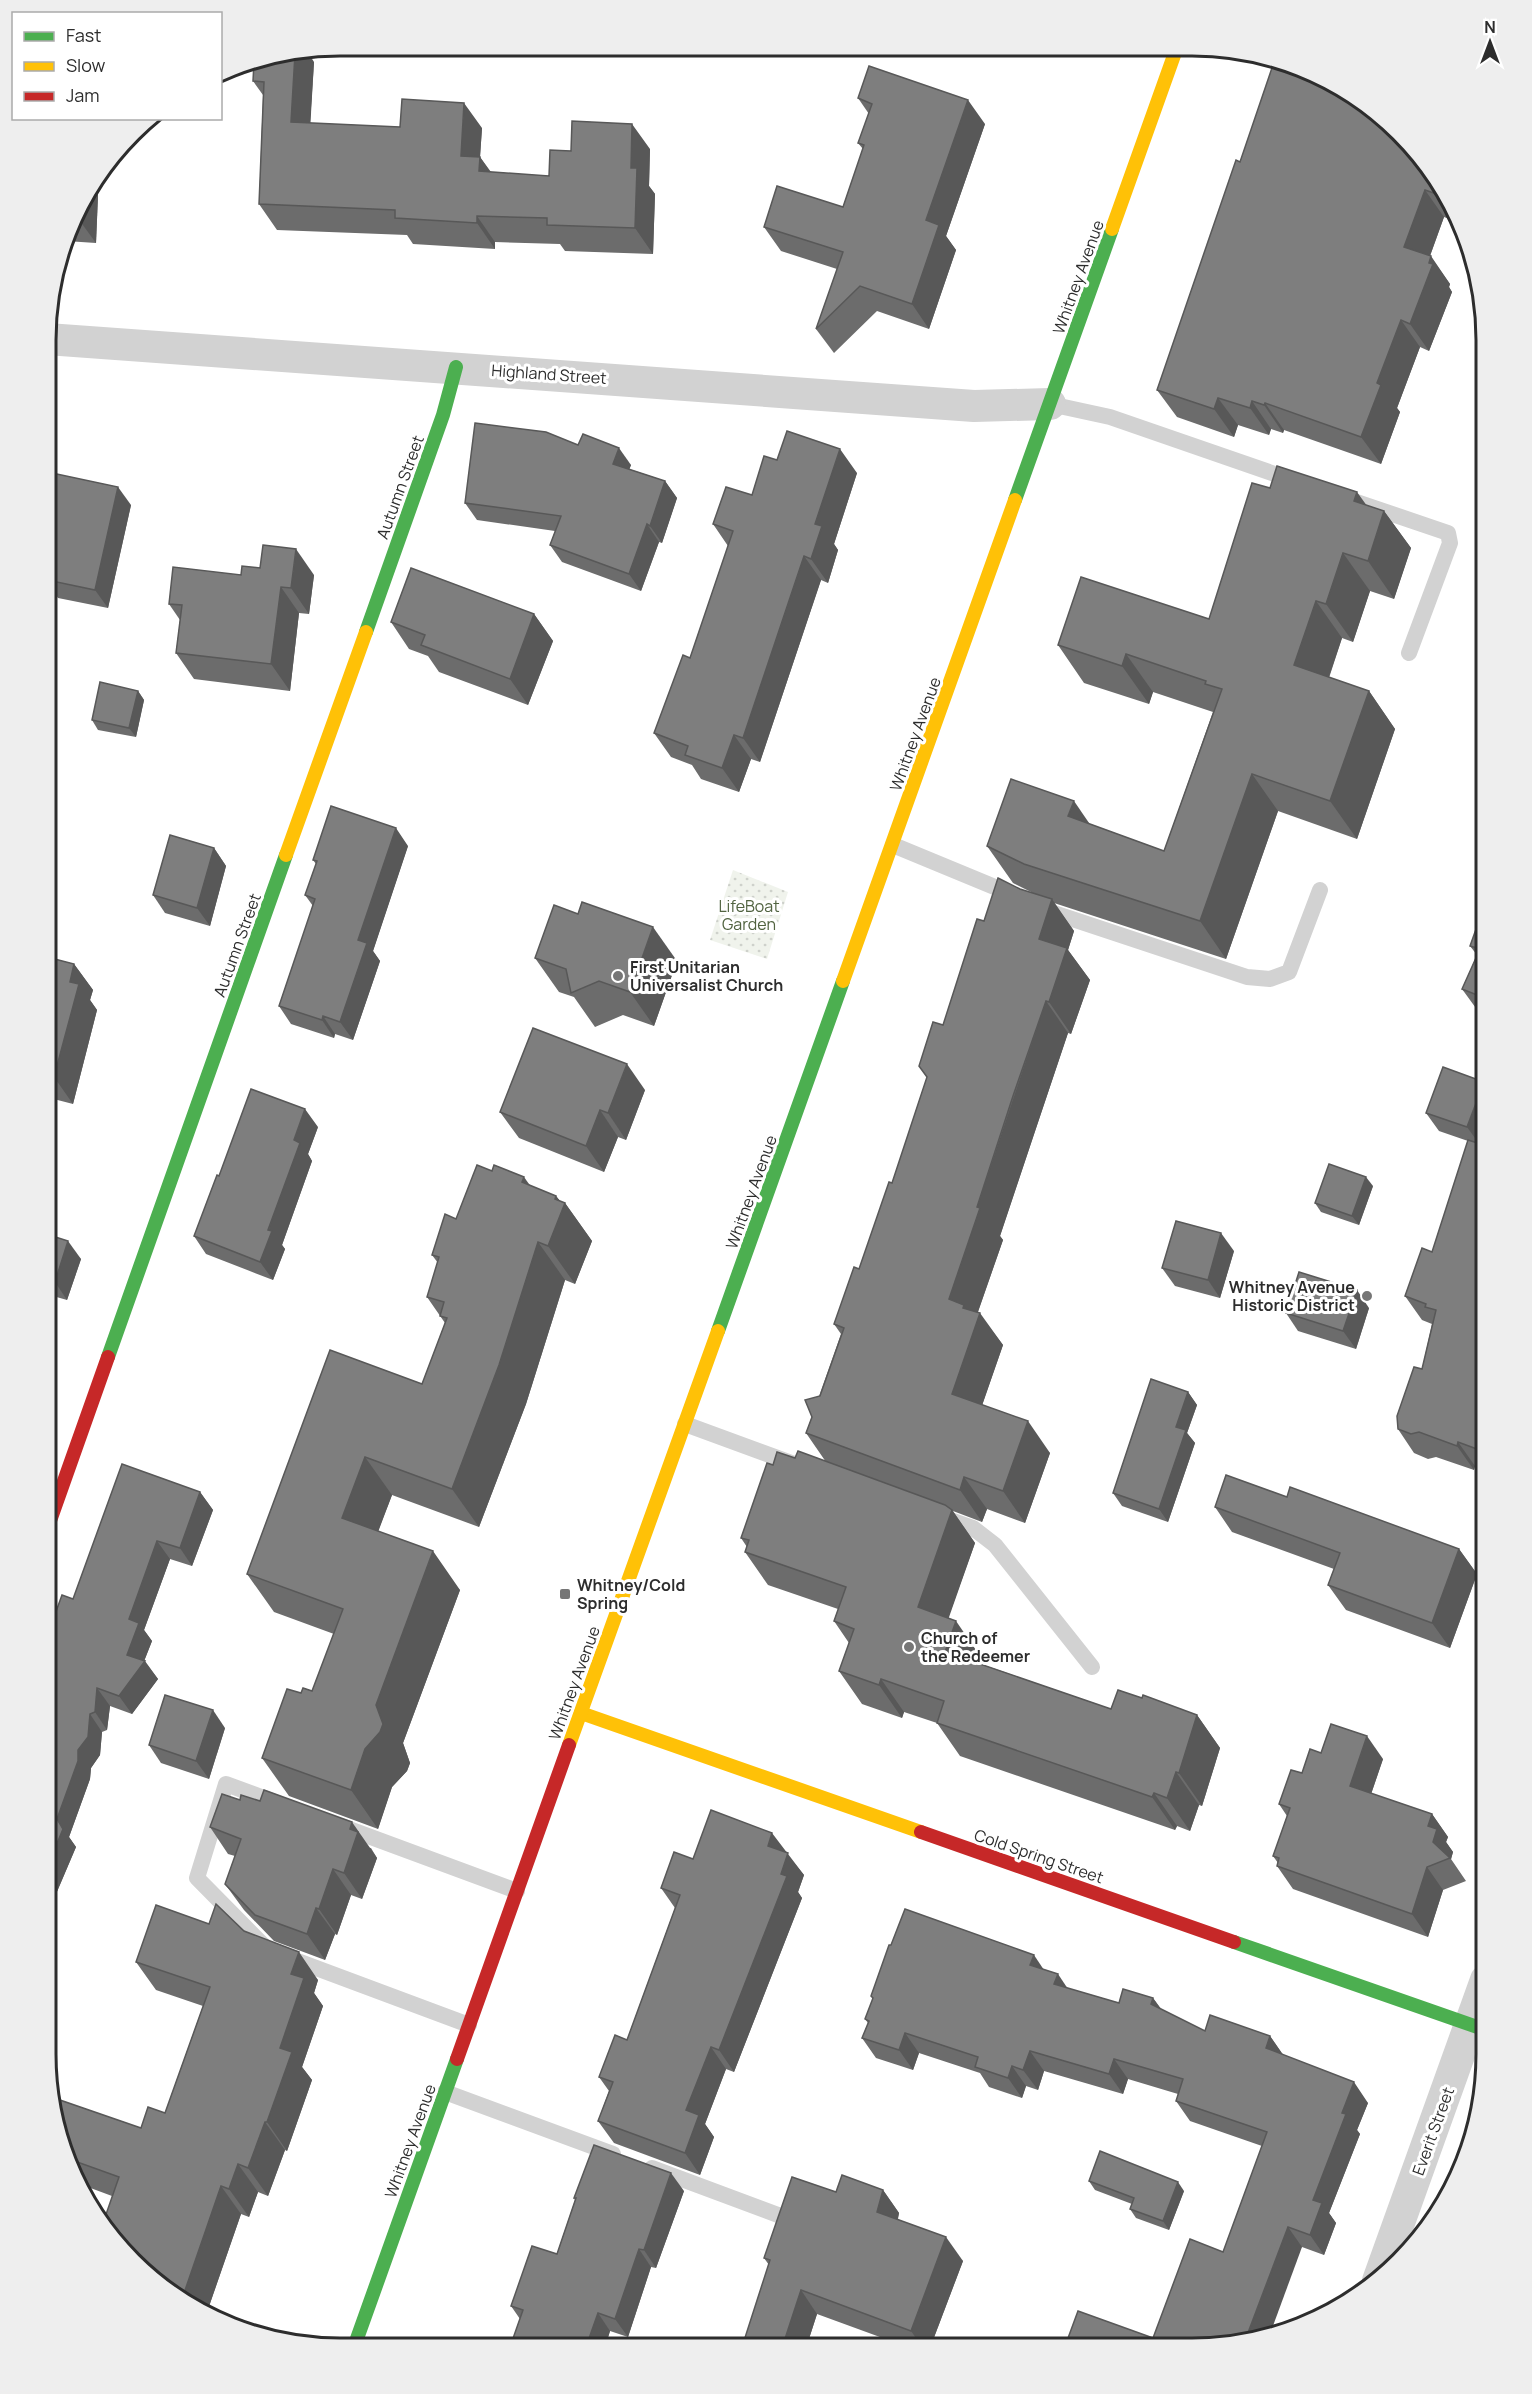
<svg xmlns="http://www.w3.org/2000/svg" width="1532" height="2394" font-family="Manrope,sans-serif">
<defs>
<pattern id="park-dots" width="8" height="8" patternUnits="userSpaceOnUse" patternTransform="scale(1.5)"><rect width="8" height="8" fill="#f0f3ec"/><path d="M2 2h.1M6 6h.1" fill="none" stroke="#ced1cb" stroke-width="1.8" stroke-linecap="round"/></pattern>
</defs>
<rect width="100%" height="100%" fill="#fff"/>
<!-- park -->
<polygon fill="url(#park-dots)" points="733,870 788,892 767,959 710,940"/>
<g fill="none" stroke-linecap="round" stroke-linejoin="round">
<!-- lane -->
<g stroke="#d2d2d2" stroke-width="16">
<polyline points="1050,404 1110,417 1295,481"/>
<polyline points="1345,498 1448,533 1450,543 1409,653"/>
<polyline points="893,845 1014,895"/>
<polyline points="1042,909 1247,977 1270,979 1289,972 1320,890"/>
<polyline points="685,1424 797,1465"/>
<polyline points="942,1517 973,1528 995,1545 1092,1667"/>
<polyline points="280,1804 226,1784 197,1878 268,1950 469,2025"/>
<polyline points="341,1826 517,1891"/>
<polyline points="445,2092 613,2154"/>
<polyline points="652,2168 778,2215"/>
</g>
<!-- street -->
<g stroke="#d2d2d2" stroke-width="32">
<polyline points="47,339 974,406 1050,404"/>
<polyline points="1378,2281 1486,1980"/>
</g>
<!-- fast -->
<g stroke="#4caf50" stroke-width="14">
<polyline points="1015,500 1112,229"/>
<polyline points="366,632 443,415 456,367"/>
<polyline points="718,1331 843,981"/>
<polyline points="108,1357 286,855"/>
<polyline points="1234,1942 1486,2030"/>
<polyline points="354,2347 457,2059"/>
</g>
<!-- slow -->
<g stroke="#ffc107" stroke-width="14">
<polyline points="1112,229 1177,47"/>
<polyline points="286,855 366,632"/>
<polyline points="843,981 1015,500"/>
<polyline points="581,1713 921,1832"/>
<polyline points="569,1745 718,1331"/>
</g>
<!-- jam -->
<g stroke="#c62828" stroke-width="14">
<polyline points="46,1532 108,1357"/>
<polyline points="921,1832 1234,1942"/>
<polyline points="457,2059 569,1745"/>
</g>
</g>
<!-- wall -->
<g fill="#6c6c6c">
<polygon points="983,47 1008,47 1005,55"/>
<polygon points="314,62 310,123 400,127 482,128 480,157 491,172 549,176 571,151 650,149 649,186 655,194 653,254 565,251 560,244 495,242 495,249 413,244 407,235 277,230 259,204 263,95 253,81"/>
<polygon points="858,98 985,124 946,236 956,250 929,329 877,311 834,353 816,329 837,269 781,251 764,227 843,207 863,149 858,143 869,114"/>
<polygon points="1426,160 1463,224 1444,217 1430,256 1450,284 1449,287 1452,292 1429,351 1420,347 1397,408 1400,412 1381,464 1284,430 1283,433 1271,429 1269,435 1238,425 1234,437 1177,417 1157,390 1240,162"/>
<polygon points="92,187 98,195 96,243 66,241 76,209"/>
<polygon points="578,445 631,465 629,469 665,481 677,498 662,543 659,542 641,591 562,562 550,545 555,531 477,520 465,503"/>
<polygon points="777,460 857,473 834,544 838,550 828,583 821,580 760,762 751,759 739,792 701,779 692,765 671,757 654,733 690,658 728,546 713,524 752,495"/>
<polygon points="1270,488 1366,505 1384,511 1411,548 1394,599 1370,591 1353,642 1342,638 1329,678 1369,691 1395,729 1357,839 1278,811 1226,959 1054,903 1074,931 1068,950 1090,980 1071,1034 1068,1033 1036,1128 1000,1236 1003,1240 978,1312 1003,1345 982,1405 1050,1453 1025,1523 987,1509 982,1522 953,1511 975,1543 948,1618 978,1653 975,1662 1111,1709 1142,1698 1197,1715 1220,1748 1202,1806 1199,1805 1190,1831 1177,1826 1175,1830 960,1756 937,1723 904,1712 902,1718 862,1704 839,1671 849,1643 834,1621 838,1609 768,1585 745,1552 747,1547 741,1538 773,1465 795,1458 826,1462 806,1433 841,1334 834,1324 859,1269 892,1183 927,1077 943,1025 984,921 1020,889 1033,893 1013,883 987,846 1090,824 1164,851 1213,712 1153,692 1149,704 1084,683 1058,645 1209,619"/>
<polygon points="47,495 131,505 108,608 58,598 47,582"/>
<polygon points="241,575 314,575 309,614 299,613 290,691 194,679 176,653 180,620 169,604"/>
<polygon points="534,614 553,641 528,705 439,672 428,656 409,649 391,622"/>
<polygon points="138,691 144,700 136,737 98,730 92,720"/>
<polygon points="408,846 373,951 380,961 353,1040 335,1034 334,1038 291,1024 279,1006 313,906 305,895 316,864 313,860"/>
<polygon points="214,848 226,866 210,926 165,913 153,895"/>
<polygon points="1487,905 1487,1014 1478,1011 1462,989 1477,955 1470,946"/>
<polygon points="47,957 74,964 93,990 90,1000 97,1010 73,1104 46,1097"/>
<polygon points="535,958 677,961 654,1026 623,1015 595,1027 574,997 559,992"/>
<polygon points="645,1090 626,1140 618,1137 604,1172 519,1138 500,1112"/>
<polygon points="1426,1113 1487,1127 1480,1144 1487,1146 1487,1470 1475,1466 1474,1470 1436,1457 1428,1459 1414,1453 1398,1429 1422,1369 1432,1324 1422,1320 1405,1296 1432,1252 1468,1141 1439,1131"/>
<polygon points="318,1127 308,1154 312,1161 282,1245 285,1249 273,1280 206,1254 194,1236 219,1176"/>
<polygon points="530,1186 556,1196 560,1201 565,1203 592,1241 575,1284 565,1280 526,1404 479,1527 392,1495 378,1531 460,1590 403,1743 410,1763 407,1771 392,1787 378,1829 289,1796 262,1758 301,1693 312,1691 334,1634 274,1612 247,1574 422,1384 445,1323 427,1297 438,1263 432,1255 456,1219"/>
<polygon points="1373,1186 1359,1225 1321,1212 1315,1203"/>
<polygon points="46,1234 81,1259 67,1300 46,1294"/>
<polygon points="1234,1251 1220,1298 1175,1286 1162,1268"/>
<polygon points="1369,1308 1356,1349 1298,1331 1286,1313"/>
<polygon points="1188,1392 1197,1405 1187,1433 1195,1443 1168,1522 1122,1506 1113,1493"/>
<polygon points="200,1492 213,1510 192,1566 170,1559 144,1630 152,1641 144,1661 158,1679 132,1714 110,1706 107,1730 102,1732 100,1755 91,1768 90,1779 69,1837 76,1847 56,1894 45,1929 46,1661 73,1599"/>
<polygon points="1287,1497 1459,1549 1477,1574 1450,1648 1346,1610 1328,1585 1334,1569 1232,1532 1215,1507"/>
<polygon points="225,1728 209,1779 161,1763 149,1745"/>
<polygon points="1321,1753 1383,1759 1371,1794 1432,1814 1448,1837 1446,1842 1453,1852 1451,1859 1466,1881 1443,1890 1428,1937 1293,1889 1277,1866 1278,1863 1273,1856 1287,1816 1279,1804 1302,1773"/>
<polygon points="210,1827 371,1848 377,1858 362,1899 351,1895 337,1935 335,1934 325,1960 274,1941 244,1910 225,1884 235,1856 228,1854"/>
<polygon points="786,1853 804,1875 798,1892 802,1898 734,2072 726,2069 705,2124 714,2137 700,2175 614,2143 598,2121 609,2091 599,2077 627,2040 675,1908 661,1888 693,1859"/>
<polygon points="209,1924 244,1931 318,1980 314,1993 323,2006 302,2067 312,2080 287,2151 285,2150 268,2196 258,2192 249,2217 241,2214 206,2315 161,2288 106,2234 112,2196 77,2183 68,2167 54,2098 141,2128 165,2113 203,2006 156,1990 136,1962"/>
<polygon points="1044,1970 1067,1988 1119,2003 1153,1998 1162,2010 1205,2031 1270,2036 1283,2055 1368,2103 1357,2130 1360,2134 1329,2213 1336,2223 1324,2255 1302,2247 1153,2338 1223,2252 1262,2146 1190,2121 1176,2101 1178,2094 1128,2079 1123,2094 1044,2071 1038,2090 1026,2086 1022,2098 989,2087 980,2073 919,2053 913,2070 876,2058 862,2038 868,2023 865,2019 873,1999 871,1996"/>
<polygon points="1089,2181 1184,2191 1169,2230 1136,2218 1130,2209 1132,2204 1095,2190"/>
<polygon points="883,2190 899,2213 898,2219 963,2261 930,2348 910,2348 817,2314 806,2348 742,2348 769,2265 764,2258 836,2192"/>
<polygon points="684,2191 656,2268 651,2267 628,2337 610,2331 605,2347 510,2347 520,2319 511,2306 557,2254 575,2200 574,2198"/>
</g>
<!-- shaded-wall -->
<g fill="#585858">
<polygon points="999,47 1008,47 1005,55"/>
<polygon points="307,51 314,62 309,148 291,122 295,54"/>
<polygon points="968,100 985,124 946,236 956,250 929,329 912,304 926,220"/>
<polygon points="464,103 482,128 480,157 498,183 497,197 461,156"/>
<polygon points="632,124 650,149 649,186 655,194 653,254 635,228 631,168"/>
<polygon points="92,187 98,195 96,243 77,217 78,206"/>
<polygon points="1425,190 1444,217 1423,275 1404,247"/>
<polygon points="477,216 495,242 495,249 477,223"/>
<polygon points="1431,256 1450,284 1449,287 1452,292 1429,351 1410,324"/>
<polygon points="1401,320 1420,347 1397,408 1400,412 1381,464 1361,437 1377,383"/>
<polygon points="1218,398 1238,425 1234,437 1214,409"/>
<polygon points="1252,401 1271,429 1269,435 1250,408"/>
<polygon points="1265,403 1284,430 1283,433 1264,405"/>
<polygon points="619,448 631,465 625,481 613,464"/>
<polygon points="840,449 857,473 834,544 838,550 828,583 811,559 815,524"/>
<polygon points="665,481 677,498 662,543 650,526"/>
<polygon points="118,487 131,505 108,608 95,590"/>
<polygon points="1357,492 1380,524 1384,511 1411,548 1394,599 1368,561 1354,501"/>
<polygon points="647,524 659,542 641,591 629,574"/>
<polygon points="296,549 314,575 309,614 291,588"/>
<polygon points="1343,553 1370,591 1353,642 1326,604"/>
<polygon points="804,556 821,580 760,762 743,738"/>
<polygon points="281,587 299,613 290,691 271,664"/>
<polygon points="1316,601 1342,638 1320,703 1294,665"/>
<polygon points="534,614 553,641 528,705 510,679"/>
<polygon points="1126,654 1153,692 1149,704 1122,666"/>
<polygon points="138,691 144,700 136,737 129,728"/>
<polygon points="1369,691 1395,729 1357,839 1330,801"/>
<polygon points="734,735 751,759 739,792 722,768"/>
<polygon points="1252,774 1278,811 1226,959 1200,921"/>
<polygon points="1074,801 1100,839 1068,816"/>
<polygon points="396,828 408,846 373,951 380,961 353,1040 340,1022 358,940"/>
<polygon points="214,848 226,866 210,926 197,908"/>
<polygon points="1052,899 1074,931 1068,950 1090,980 1071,1034 1049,1002 1039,939"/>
<polygon points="653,927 677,961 654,1026 630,992"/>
<polygon points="74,964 93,990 90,1000 97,1010 73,1104 54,1077 70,982"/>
<polygon points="1046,1001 1068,1033 1000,1236 1003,1240 975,1320 980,1313 1003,1345 975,1426 952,1394 949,1299 977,1207"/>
<polygon points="323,1016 335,1034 334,1038 322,1020"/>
<polygon points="627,1064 645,1090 626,1140 608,1113"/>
<polygon points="1484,1082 1487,1085 1487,1127 1480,1145 1467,1127"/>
<polygon points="305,1109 318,1127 308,1154 312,1161 282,1245 285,1249 273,1280 260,1262 294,1140"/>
<polygon points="600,1110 618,1137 604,1172 586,1146"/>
<polygon points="524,1177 551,1215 522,1182"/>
<polygon points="1366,1177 1373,1186 1359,1225 1352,1216"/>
<polygon points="556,1196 564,1206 565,1203 592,1241 575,1284 548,1246 555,1199"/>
<polygon points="1221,1233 1234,1251 1220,1298 1208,1280"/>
<polygon points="68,1241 81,1259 67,1300 55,1282"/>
<polygon points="538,1242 565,1280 526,1404 479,1527 452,1489"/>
<polygon points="1357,1290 1369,1308 1356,1349 1343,1331"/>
<polygon points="1188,1392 1197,1405 1187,1433 1195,1443 1168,1522 1159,1509 1176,1427"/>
<polygon points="1028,1421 1050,1453 1025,1523 1003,1491"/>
<polygon points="1458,1442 1475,1466 1474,1470 1457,1446"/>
<polygon points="365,1457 392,1495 369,1556 342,1518"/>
<polygon points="964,1477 987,1509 982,1522 960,1490"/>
<polygon points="200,1492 213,1510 192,1566 180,1548"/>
<polygon points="952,1510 975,1543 941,1640 918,1607"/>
<polygon points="157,1541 170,1559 144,1630 152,1641 143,1664 145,1661 158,1679 132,1714 119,1696 127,1655 129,1619"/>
<polygon points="1459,1549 1477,1574 1450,1648 1432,1623"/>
<polygon points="433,1551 460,1590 403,1743 410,1763 407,1771 392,1787 378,1829 351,1790 376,1705"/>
<polygon points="956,1621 978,1653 968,1684 945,1652"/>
<polygon points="881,1679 904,1712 902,1718 879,1685"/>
<polygon points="97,1688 110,1706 107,1730 95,1712"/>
<polygon points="213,1710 225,1728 209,1779 196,1761"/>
<polygon points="90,1714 102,1732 100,1755 91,1768 90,1779 69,1837 76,1847 56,1894 45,1929 45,1872 57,1819"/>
<polygon points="1197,1715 1220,1748 1202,1806 1179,1773"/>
<polygon points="1367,1736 1383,1759 1366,1809 1350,1786"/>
<polygon points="1176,1772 1199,1805 1190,1831 1167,1798"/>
<polygon points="1154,1793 1177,1826 1175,1830 1152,1797"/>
<polygon points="1432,1814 1448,1837 1446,1842 1453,1852 1451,1859 1433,1842 1428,1826"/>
<polygon points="352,1822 377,1858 362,1899 344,1873 350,1829"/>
<polygon points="772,1833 804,1875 798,1892 802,1898 734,2072 719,2050 781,1874 768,1846"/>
<polygon points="1427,1867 1443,1890 1428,1937 1412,1914"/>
<polygon points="333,1869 351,1895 337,1935 319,1909"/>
<polygon points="316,1908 335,1934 325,1960 307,1934"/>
<polygon points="299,1952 318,1980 314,1993 323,2006 302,2067 312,2080 287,2151 267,2122 291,1974"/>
<polygon points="1034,1955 1048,1976 1030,1965"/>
<polygon points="1058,1974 1072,1995 1054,1984"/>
<polygon points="1153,1998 1167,2018 1151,2004"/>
<polygon points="45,2010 52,2020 45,2040"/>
<polygon points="905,2033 919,2053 913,2070 899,2050"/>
<polygon points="1270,2036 1284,2056 1266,2048"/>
<polygon points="711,2047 726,2069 705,2124 714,2137 700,2175 685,2153 686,2110"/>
<polygon points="1030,2051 1044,2071 1038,2090 1023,2070"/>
<polygon points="1114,2059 1128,2079 1123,2094 1109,2074"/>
<polygon points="1012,2066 1026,2086 1022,2098 1008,2078"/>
<polygon points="1354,2082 1368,2103 1357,2130 1360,2134 1329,2213 1336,2223 1324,2255 1310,2235 1313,2200 1342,2113"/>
<polygon points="265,2122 285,2150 268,2196 248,2168"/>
<polygon points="238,2164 258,2192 249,2217 229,2189"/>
<polygon points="671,2173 684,2191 656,2268 644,2250"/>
<polygon points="1178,2182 1184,2191 1169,2230 1163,2221"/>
<polygon points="221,2186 241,2214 206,2315 185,2302 182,2299"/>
<polygon points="883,2190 899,2213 894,2235 877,2212"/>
<polygon points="1288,2227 1302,2247 1270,2334 1246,2338"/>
<polygon points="946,2237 963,2261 930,2348 923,2348 911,2331"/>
<polygon points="639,2249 651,2267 628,2337 615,2319"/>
<polygon points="801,2290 817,2314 806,2348 782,2348"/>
<polygon points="598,2313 610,2331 605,2347 586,2347"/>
</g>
<!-- building -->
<g fill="#7e7e7e" stroke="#585858" stroke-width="1.5">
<polygon points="295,54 291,122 400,127 402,99 464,103 461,156 480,157 479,171 549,176 550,150 571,151 572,121 632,124 631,168 637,168 635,228 547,225 547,218 477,216 477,223 395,218 395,210 259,204 264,82 253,81 254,62"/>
<polygon points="1275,59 1305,67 1371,106 1426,160 1448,198 1425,190 1404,247 1431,256 1429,263 1433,264 1410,324 1401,320 1377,383 1381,385 1361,437 1265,403 1264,405 1252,401 1250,408 1218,398 1214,409 1157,390 1236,160 1240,162"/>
<polygon points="869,66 968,100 926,220 939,225 912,304 860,286 816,329 843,252 764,227 777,186 843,207 864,145 858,143 872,104 858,98"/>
<polygon points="78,206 77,217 73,216 76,209"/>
<polygon points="475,423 546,432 578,445 583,434 619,448 613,464 665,481 650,526 647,524 629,574 550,545 561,516 465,503"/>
<polygon points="787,431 840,449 815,524 822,526 811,559 804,556 743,738 734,735 722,768 685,755 688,746 654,733 683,655 690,658 733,531 713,524 726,487 752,495 764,456 777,460"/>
<polygon points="1277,466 1357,492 1354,501 1384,511 1368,561 1343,553 1326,604 1316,601 1294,665 1369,691 1330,801 1252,774 1200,921 1024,864 987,846 1011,779 1074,801 1068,816 1164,851 1222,689 1205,684 1206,681 1126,654 1122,666 1058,645 1081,577 1209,619 1252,483 1270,488"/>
<polygon points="52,473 118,487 95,590 47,580 48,571 47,570 47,495"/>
<polygon points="263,545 296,549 291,588 281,587 271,664 176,653 182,605 169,604 173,567 241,575 242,566 260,568"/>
<polygon points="411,568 534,614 510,679 421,645 425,635 391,622"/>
<polygon points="100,682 138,691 129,728 92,720"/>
<polygon points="331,806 396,828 358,940 367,943 340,1022 323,1016 322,1020 279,1006 315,899 305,895 317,861 313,860"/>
<polygon points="170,835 214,848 197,908 153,895"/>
<polygon points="998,878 1020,889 1052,899 1039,939 1067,948 1049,1002 1046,1001 1013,1096 977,1207 980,1208 949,1299 964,1305 963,1308 980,1313 952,1394 1028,1421 1003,1491 964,1477 960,1490 806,1433 812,1417 805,1400 820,1396 844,1328 834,1324 854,1267 859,1269 889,1182 892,1183 927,1077 919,1066 933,1022 943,1025 977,919 984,921"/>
<polygon points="582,902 653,927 630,992 599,981 571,993 566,969 535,958 554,905 578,914"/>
<polygon points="1485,904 1487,905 1487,951 1470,946"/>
<polygon points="1480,949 1487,951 1487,999 1462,989"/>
<polygon points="47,957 74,964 70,982 79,984 54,1077 46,1075"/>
<polygon points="533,1028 627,1064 608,1113 600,1110 586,1146 500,1112"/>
<polygon points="1443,1067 1484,1082 1467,1127 1426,1113"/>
<polygon points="251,1089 305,1109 294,1140 300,1143 268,1230 272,1231 260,1262 194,1236 217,1175 219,1176"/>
<polygon points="1468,1140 1487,1146 1487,1448 1485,1452 1458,1442 1457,1446 1419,1432 1411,1434 1398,1429 1397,1416 1414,1367 1422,1369 1436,1310 1425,1307 1426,1304 1405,1296 1422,1248 1432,1252"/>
<polygon points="1329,1164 1366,1177 1352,1216 1315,1203"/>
<polygon points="477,1165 492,1171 494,1165 524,1177 522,1182 556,1196 555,1199 565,1203 548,1246 538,1242 499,1365 452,1489 365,1457 342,1518 433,1551 376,1705 383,1724 380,1732 365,1749 351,1790 262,1758 287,1689 301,1693 303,1688 312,1691 343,1609 247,1574 330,1350 422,1384 447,1318 440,1316 444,1302 427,1297 439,1257 432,1255 445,1214 456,1219"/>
<polygon points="1176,1221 1221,1233 1208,1280 1162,1268"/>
<polygon points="46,1234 68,1241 55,1282 46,1280"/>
<polygon points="1299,1272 1357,1290 1343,1331 1286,1313"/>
<polygon points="1151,1379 1188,1392 1176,1427 1186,1430 1159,1509 1113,1493"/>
<polygon points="798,1451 945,1505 952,1510 918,1607 956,1621 945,1652 1111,1709 1118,1690 1142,1698 1143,1695 1197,1715 1179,1773 1176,1772 1167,1798 1154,1793 1152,1797 937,1723 944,1701 881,1679 879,1685 839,1671 854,1629 834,1621 846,1587 745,1552 749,1540 741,1538 767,1463 773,1465 777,1452 795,1458"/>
<polygon points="122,1464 200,1492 180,1548 157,1541 129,1619 139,1623 127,1655 145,1661 119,1696 97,1688 95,1712 90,1714 88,1737 78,1750 78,1761 57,1819 63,1829 45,1872 46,1661 49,1631 62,1595 73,1599"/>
<polygon points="1226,1475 1287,1497 1290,1487 1459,1549 1432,1623 1328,1585 1340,1553 1215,1507"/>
<polygon points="165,1695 213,1710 196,1761 149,1745"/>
<polygon points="1331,1724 1367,1736 1350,1786 1432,1814 1428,1826 1437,1829 1433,1842 1450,1858 1427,1867 1412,1914 1277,1866 1279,1858 1273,1856 1290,1808 1279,1804 1291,1770 1302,1773 1310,1749 1321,1753"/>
<polygon points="264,1790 352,1822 350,1829 358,1832 344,1873 333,1869 319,1909 316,1908 307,1934 255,1915 225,1884 241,1839 210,1827 222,1794 240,1800 241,1795 260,1801"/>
<polygon points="711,1810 772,1833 768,1846 788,1853 781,1874 787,1876 719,2050 711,2047 686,2110 699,2115 685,2153 598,2121 613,2082 599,2077 615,2035 627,2040 680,1895 661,1888 674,1852 693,1859"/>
<polygon points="216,1904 244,1931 299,1952 291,1974 304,1978 280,2048 292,2052 267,2122 265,2122 248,2168 238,2164 229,2189 221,2186 182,2299 178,2297 178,2298 161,2288 128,2256 130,2250 118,2246 106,2234 102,2226 119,2177 66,2158 54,2098 141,2128 148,2107 165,2113 210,1987 136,1962 156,1905 209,1924"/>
<polygon points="905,1909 1034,1955 1030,1965 1058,1974 1054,1984 1119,2003 1123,1989 1153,1998 1151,2004 1205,2031 1210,2015 1270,2036 1266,2048 1354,2082 1342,2113 1346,2114 1313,2200 1322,2203 1310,2235 1288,2227 1246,2338 1193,2349 1064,2349 1078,2311 1153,2338 1190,2239 1223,2252 1267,2132 1176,2101 1183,2079 1114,2059 1109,2074 1030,2051 1023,2070 1012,2066 1008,2078 975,2067 978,2057 905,2033 899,2050 862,2038 869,2021 865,2019 873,1998 871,1996 889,1945 891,1945"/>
<polygon points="594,2145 671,2173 644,2250 639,2249 615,2319 598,2313 586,2347 510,2347 523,2310 511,2306 532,2246 557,2254 576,2198 574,2198"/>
<polygon points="1100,2151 1178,2182 1163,2221 1130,2209 1134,2198 1089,2181"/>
<polygon points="842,2175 883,2190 877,2212 946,2237 911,2331 801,2290 782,2348 742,2347 770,2260 764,2258 792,2177 836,2192"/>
</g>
<!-- markers -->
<g fill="#767676" stroke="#fff" stroke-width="2">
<circle cx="618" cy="976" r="6"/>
<circle cx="1367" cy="1296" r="6"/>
<rect x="559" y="1588" width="12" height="12" rx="3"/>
<circle cx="909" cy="1647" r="6"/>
</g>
<g text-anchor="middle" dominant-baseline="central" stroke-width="6" stroke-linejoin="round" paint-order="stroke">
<!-- street labels -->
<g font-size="16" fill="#2d2d2d" stroke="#fff">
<text transform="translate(1078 277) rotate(-70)">Whitney Avenue</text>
<text transform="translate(549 374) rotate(4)">Highland Street</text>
<text transform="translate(400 487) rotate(-70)">Autumn Street</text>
<text transform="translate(915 734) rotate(-70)">Whitney Avenue</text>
<text transform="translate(237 945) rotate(-70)">Autumn Street</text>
<text transform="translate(751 1192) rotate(-70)">Whitney Avenue</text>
<text transform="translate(574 1683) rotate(-70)">Whitney Avenue</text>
<text transform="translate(1039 1856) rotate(19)">Cold Spring Street</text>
<text transform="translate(1433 2131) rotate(-70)">Everit Street</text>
<text transform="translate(410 2141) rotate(-70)">Whitney Avenue</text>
</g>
<!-- park labels -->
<g font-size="16" fill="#516340" stroke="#fff">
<text x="749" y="906">LifeBoat<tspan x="749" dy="18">Garden</tspan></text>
</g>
<!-- poi labels -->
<g font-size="16" font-weight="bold" fill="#2d2d2d" stroke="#fff" text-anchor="start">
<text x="630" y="967">First Unitarian<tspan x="630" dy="18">Universalist Church</tspan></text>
<text x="1355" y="1287" text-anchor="end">Whitney Avenue<tspan x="1355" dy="18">Historic District</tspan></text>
<text x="577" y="1585">Whitney/Cold<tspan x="577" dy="18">Spring</tspan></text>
<text x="921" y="1638">Church of<tspan x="921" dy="18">the Redeemer</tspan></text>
</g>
</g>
<!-- crop -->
<path d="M0 0H1532V2394H0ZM340 56H1192A284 284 0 0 1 1476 340V2054A284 284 0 0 1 1192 2338H340A284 284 0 0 1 56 2054V340A284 284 0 0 1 340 56Z" fill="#eee" fill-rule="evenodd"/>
<path fill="none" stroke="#2d2d2d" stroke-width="3" d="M340 56H1192A284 284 0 0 1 1476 340V2054A284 284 0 0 1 1192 2338H340A284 284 0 0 1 56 2054V340A284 284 0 0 1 340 56Z"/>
<!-- legend -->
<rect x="12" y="12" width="210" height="108" fill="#ffffff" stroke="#ababab" stroke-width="1.5"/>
<rect x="24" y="32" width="30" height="9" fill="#4caf50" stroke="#ababab" stroke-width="1.5"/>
<text x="66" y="42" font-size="18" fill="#2d2d2d">Fast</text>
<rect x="24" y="62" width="30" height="9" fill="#ffc107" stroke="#ababab" stroke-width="1.5"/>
<text x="66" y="72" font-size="18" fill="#2d2d2d">Slow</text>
<rect x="24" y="92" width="30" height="9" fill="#c62828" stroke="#ababab" stroke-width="1.5"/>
<text x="66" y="102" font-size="18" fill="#2d2d2d">Jam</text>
<!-- north arrow -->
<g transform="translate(1490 42)" stroke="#ffffff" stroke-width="4.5" paint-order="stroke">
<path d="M0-4.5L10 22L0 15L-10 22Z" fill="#2d2d2d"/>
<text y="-9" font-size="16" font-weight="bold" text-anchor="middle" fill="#2d2d2d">N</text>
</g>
</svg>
